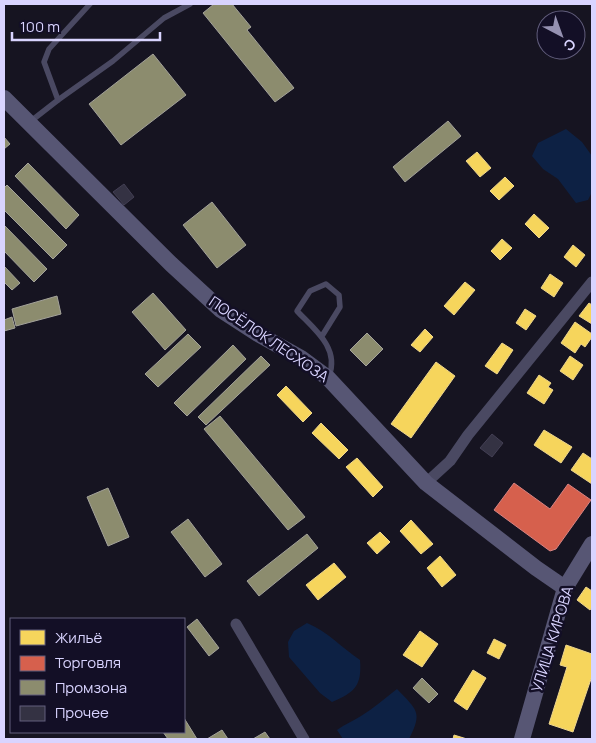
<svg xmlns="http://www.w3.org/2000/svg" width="596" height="743" font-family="Manrope,sans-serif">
<rect width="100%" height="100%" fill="#161421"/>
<!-- water -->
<g fill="#0d2144">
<polygon points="566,129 582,142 592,156 592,192 588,200 576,203 558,179 543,169 532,156 538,143"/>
<path d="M307,623C327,631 342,648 360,660C362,686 355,692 332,702L320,693L289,657L288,642L294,631Z"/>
<path d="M397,689C417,710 423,712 409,739H343L337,730C345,724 353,721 361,716C374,708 385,698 397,689Z"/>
</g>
<!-- homes -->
<g fill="#f6d55c" stroke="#edd58d">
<polygon points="477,152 491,168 480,177 466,161"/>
<polygon points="505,177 514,186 499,200 490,191"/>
<polygon points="534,214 549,228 539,238 525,224"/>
<polygon points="502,239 512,248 500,260 491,251"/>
<polygon points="573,245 585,255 576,267 564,257"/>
<polygon points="550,274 563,283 554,297 541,288"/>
<polygon points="465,282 475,290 454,315 444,306"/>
<polygon points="589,303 592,305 592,324 579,316"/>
<polygon points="525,309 536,316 526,330 516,323"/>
<polygon points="575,322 592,334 592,337 585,347 581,344 575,353 561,343"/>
<polygon points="425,329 433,337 420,352 411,345"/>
<polygon points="502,343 513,350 497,374 485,366"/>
<polygon points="570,356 583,365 573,380 560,371"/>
<polygon points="436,362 455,376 411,438 391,424"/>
<polygon points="539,375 551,383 548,387 553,390 544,404 527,393"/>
<polygon points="286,386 312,413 303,422 277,395"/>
<polygon points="321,423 348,450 339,459 312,433"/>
<polygon points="544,430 572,447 561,463 534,445"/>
<polygon points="583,453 592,459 592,484 571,470"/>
<polygon points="357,458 383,487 373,497 346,467"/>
<polygon points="411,520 433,544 421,554 400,531"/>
<polygon points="380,532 390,542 377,554 367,543"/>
<polygon points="440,556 456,575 442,587 427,568"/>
<polygon points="334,563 346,577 318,600 306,585"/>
<polygon points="586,587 592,591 592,607 590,610 577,600"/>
<polygon points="420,631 438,644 422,667 403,655"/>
<polygon points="494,639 506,645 499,659 487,653"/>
<polygon points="566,645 592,654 592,676 573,732 549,724 567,667 560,665"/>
<polygon points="473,670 486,678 467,710 454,701"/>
<polygon points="454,735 467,739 453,739"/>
</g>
<!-- shops -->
<polygon fill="#d6604d" stroke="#d78382" points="514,483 550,509 568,484 591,500 556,549 550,551 494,510"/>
<!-- industry -->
<g fill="#8c8c6e" stroke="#a3a29a">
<polygon points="214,4 232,4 251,27 247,30 294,88 275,102 203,13"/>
<polygon points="153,54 186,95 121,145 89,104"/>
<polygon points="448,121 461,136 405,182 393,167"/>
<polygon points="4,137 10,144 4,149"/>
<polygon points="28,163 79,215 66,229 15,176"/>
<polygon points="7,185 67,245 53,259 4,210 4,188"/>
<polygon points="212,202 246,245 217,268 183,225"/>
<polygon points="4,225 47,269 34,282 4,251"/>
<polygon points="4,266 20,283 12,290 4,282"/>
<polygon points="153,293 186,330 165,350 132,312"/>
<polygon points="57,296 61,314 16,326 12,309"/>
<polygon points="12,317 15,328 4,331 4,320"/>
<polygon points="367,333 383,349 366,366 350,350"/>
<polygon points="188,334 201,347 158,387 145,374"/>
<polygon points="233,345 246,359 187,416 174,403"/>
<polygon points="261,356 270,365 206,425 198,417"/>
<polygon points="220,416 305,517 288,530 204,429"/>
<polygon points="108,488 129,537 108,546 87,497"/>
<polygon points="188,519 222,564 205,577 171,532"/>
<polygon points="307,534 318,548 259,596 247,581"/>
<polygon points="197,619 219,648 209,656 187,627"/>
<polygon points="422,678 438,694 429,703 413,688"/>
<polygon points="184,718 197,739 168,739 163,732 184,732"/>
<polygon points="222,730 228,739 207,739"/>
<polygon points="265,732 270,739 253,739"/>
</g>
<!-- building -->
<g fill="#343243" stroke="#433f54">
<polygon points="124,184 134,197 124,205 113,192"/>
<polygon points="492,434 503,443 492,457 480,448"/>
</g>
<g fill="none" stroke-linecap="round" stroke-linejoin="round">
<!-- lane -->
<g stroke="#4a4962" stroke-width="5.5">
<polyline points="58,100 113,61 164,18 190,4"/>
<polyline points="31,121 58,100 44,62 49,49 90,4"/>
<path d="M322,336L340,307L339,295L326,284L310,291L297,311C314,329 340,348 329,376"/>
</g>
<!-- street -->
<g stroke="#4a4962" stroke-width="11">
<polyline points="426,483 450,461 468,435 592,282"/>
<polyline points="236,624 304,739"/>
</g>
<!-- secondary -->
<g stroke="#575674" stroke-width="16">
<polyline points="4,98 171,264 221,310 258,334 301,358 328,378 426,483 536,568 565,588"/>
<polyline points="522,739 565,588 592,544"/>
</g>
</g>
<g text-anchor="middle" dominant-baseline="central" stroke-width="5" stroke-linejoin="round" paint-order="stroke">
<!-- street labels -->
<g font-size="15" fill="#d9d4ff" stroke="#130f26">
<text transform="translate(269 339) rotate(34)">ПОСЁЛОК ЛЕСХОЗА</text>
<text transform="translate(552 639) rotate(-73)">УЛИЦА КИРОВА</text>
</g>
</g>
<!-- border -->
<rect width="596" height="743" fill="none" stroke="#d9d4ff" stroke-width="10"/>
<!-- legend -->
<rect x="10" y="618" width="175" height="115" fill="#130f26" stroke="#625e7d"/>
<rect x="20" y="630" width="25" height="15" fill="#f6d55c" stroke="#625e7d"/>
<text x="55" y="643" font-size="15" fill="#d9d4ff">Жильё</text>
<rect x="20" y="656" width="25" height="15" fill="#d6604d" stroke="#625e7d"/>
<text x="55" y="668" font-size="15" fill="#d9d4ff">Торговля</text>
<rect x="20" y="680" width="25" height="15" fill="#8c8c6e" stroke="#625e7d"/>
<text x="55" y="693" font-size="15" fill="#d9d4ff">Промзона</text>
<rect x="20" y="706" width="25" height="15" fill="#343243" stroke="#625e7d"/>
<text x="55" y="718" font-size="15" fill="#d9d4ff">Прочее</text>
<!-- north arrow -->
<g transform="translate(561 35) rotate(139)"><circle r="24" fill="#130f26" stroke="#625e7d"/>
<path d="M0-4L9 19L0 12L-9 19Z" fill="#9591b1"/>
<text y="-8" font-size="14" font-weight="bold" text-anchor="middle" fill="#d9d4ff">С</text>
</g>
<!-- scale -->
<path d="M12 32v8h148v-8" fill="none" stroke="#d9d4ff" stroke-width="2.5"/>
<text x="20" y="32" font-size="15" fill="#d9d4ff" stroke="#130f26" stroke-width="4" paint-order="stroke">100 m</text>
</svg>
